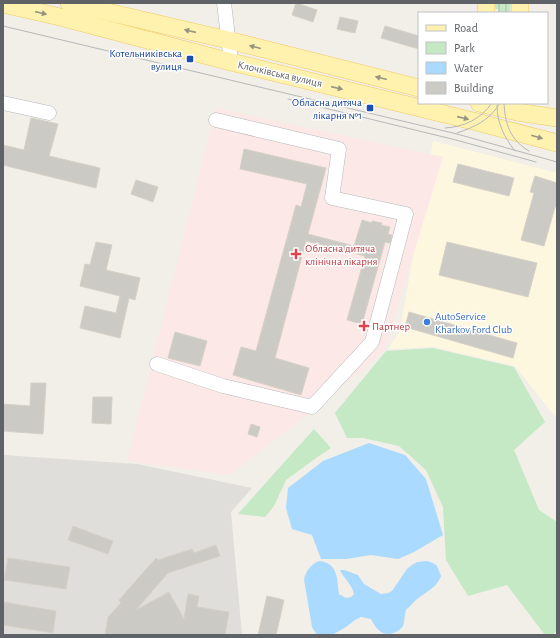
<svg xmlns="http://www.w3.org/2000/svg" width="560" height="638" font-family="'Alegreya Sans',sans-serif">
<rect width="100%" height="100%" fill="#f1efe8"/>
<!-- commercial -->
<polygon fill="#fef7e0" points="433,141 557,173 557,419 515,366 433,347 388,349 400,331"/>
<!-- industrial -->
<polygon fill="#e0deda" points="3,455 137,464 252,488 231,512 242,635 3,635"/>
<!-- medical -->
<polygon fill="#fce8e6" points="216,108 443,157 384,351 315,409 229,475 127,461"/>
<!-- green -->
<g fill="#c5e8c5">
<polygon points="494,3 511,3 510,13 498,13 498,9 494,9"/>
<polygon points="433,348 514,367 545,422 514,450 539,510 557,522 557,630 553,635 545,635 507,585 468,596 446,560 443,507 426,470 399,446 363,438 347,438 335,413 386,351"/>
<polygon points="314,429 331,448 316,458 286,480 274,506 265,517 238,514"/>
</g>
<!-- water -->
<g fill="#aadaff">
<polygon points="369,443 405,455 426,479 443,535 414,552 398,559 371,555 346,559 321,559 312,535 292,529 286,508 288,488 323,461"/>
<path d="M319,561C338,563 337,578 339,594L346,598L351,597L354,594C352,584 344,579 340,570H344L358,575L364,584L381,594L388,593L392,591L407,569L412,565L417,562L427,561L433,563L437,566L441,576C436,590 422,593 413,603C411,605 408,608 406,610C404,615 405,621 403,626C402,628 398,631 396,632C383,638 376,629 371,619L361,617L355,620L346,627L332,635H317L312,627L304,579C306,571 311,564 319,561Z"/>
</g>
<!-- building -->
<g fill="#cccac5" stroke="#d6d1c6">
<polygon points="296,3 317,10 313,22 292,15"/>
<polygon points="340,17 358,21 355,33 337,29"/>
<polygon points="385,26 419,36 419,49 381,38"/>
<polygon points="31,118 58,124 49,156 100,168 96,188 3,165 3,145 24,150"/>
<polygon points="244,149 326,168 308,234 354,246 362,220 372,223 372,221 382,223 381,225 390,227 388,234 392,235 390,243 385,242 362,324 347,320 365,256 306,241 275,358 309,368 301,395 233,375 241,347 256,351 296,205 301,207 307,184 240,169"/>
<polygon points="458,164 514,178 509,196 453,182"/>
<polygon points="535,176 557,183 557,207 555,207 544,246 521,240 534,193 530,192"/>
<polygon points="136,180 158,187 153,202 131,194"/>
<polygon points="96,242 112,245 106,270 140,278 135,300 129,298 120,338 80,328 85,306 116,313 120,296 80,286 85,264 90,265"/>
<polygon points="447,242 537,263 528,297 439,275"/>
<polygon points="409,312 517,343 513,358 405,327"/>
<polygon points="175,332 207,341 200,366 168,358"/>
<polygon points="31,383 46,383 43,434 3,431 3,404 30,406"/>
<polygon points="93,397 112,397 111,424 92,423"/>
<polygon points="251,424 260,427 257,437 248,434"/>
<polygon points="73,526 113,541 108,554 68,540"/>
<polygon points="216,545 220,556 168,573 136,610 169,592 184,619 188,594 199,596 197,607 229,612 225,635 105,635 108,617 121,603 119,600 156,558 158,560 192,549 194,553"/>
<polygon points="8,558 70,567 66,589 4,580"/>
<polygon points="267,596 284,600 276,635 258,635"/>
<polygon points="3,602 56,611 53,633 3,625"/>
</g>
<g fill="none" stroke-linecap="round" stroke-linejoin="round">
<!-- minor casing -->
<g stroke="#b5b8bc" stroke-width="15">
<g id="minor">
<polyline points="224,3 231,62"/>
<polyline points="3,103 49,113"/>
<polyline points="157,364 223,386 312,407 372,342 406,214 332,198 339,149 216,120"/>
</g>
</g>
<!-- major casing -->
<g stroke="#f2c960" stroke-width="18">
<g id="major">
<polyline points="69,3 228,40 419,88"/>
<polyline points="3,4 60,17 231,62 473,121 557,143"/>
<polyline points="486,13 486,3"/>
<polyline points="520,13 520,3"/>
<polyline points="479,103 517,112 557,118"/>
</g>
</g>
<!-- minor -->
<use href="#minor" stroke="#fff" stroke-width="14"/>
<!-- major -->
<use href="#major" stroke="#fff2af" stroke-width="17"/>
<!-- tram -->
<g stroke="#b6b7b8" stroke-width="1">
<polyline points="499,13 499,3"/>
<polyline points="506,13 506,3"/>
<polyline points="3,26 457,134 557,162"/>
<polyline points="288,99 456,140 536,162"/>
<path d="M504,103C505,124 510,140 529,151"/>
<path d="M497,105C497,123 504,137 515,151"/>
<path d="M445,128C464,127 481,119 492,103"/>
<path d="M457,133C475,127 490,120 500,103"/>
</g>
</g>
<!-- one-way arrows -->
<defs><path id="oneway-solid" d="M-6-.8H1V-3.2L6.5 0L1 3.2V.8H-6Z"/></defs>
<g fill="#979581">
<use href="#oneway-solid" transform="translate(41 13) rotate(13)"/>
<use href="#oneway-solid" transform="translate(190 31) rotate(-167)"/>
<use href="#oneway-solid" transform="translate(255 47) rotate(-166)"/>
<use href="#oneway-solid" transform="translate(381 78) rotate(-166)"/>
<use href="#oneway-solid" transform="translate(337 88) rotate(13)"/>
<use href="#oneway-solid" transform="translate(463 118) rotate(13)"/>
<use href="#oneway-solid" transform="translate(537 137) rotate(16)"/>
</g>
<!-- markers -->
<g fill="#1a4fb4" stroke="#fff" stroke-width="1.5">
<rect x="186" y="55" width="8" height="8" rx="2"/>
<rect x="366" y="104" width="8" height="8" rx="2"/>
</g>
<g fill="#e0444e" stroke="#fff" stroke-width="1.5">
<path d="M294 248h4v4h4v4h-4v4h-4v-4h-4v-4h4z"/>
<path d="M362 320h4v4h4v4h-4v4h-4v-4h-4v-4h4z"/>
</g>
<circle fill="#3f7fe0" stroke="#fff" stroke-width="1.5" cx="427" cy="322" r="4"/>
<g text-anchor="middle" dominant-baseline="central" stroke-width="3" stroke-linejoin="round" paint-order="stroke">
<!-- transit labels -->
<g font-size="11" fill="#164399" stroke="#fff" text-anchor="end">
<text x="182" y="53">Котельниківська<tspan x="182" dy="13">вулиця</tspan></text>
<text x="362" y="102">Обласна дитяча<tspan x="362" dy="13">лікарня №1</tspan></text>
</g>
<!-- street labels -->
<g font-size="11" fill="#5f6368" stroke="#fff">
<text transform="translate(280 74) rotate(13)">Клочківська вулиця</text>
</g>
<!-- health labels -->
<g font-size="11" fill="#be3a42" stroke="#fff" text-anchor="start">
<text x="305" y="248">Обласна дитяча<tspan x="305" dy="13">клінічна лікарня</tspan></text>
<text x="372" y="326">Партнер</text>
</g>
<!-- shop labels -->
<g font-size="11" fill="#366cbe" stroke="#fff" text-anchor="start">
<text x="435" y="316">AutoService<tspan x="435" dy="13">Kharkov Ford Club</tspan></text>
</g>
</g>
<!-- border -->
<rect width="560" height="638" fill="none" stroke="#5f6368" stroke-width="8"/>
<!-- legend -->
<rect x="418" y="12" width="130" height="92" fill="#ffffff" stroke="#bfc1c3"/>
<rect x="426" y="25" width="20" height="6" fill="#fff2af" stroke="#bfc1c3"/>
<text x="454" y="32" font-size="12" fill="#5f6368">Road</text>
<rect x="426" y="42" width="20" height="12" fill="#c5e8c5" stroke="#bfc1c3"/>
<text x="454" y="52" font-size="12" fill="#5f6368">Park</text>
<rect x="426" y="62" width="20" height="12" fill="#aadaff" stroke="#bfc1c3"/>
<text x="454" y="72" font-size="12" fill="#5f6368">Water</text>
<rect x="426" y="82" width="20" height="12" fill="#cccac5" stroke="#bfc1c3"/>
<text x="454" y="92" font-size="12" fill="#5f6368">Building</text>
</svg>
